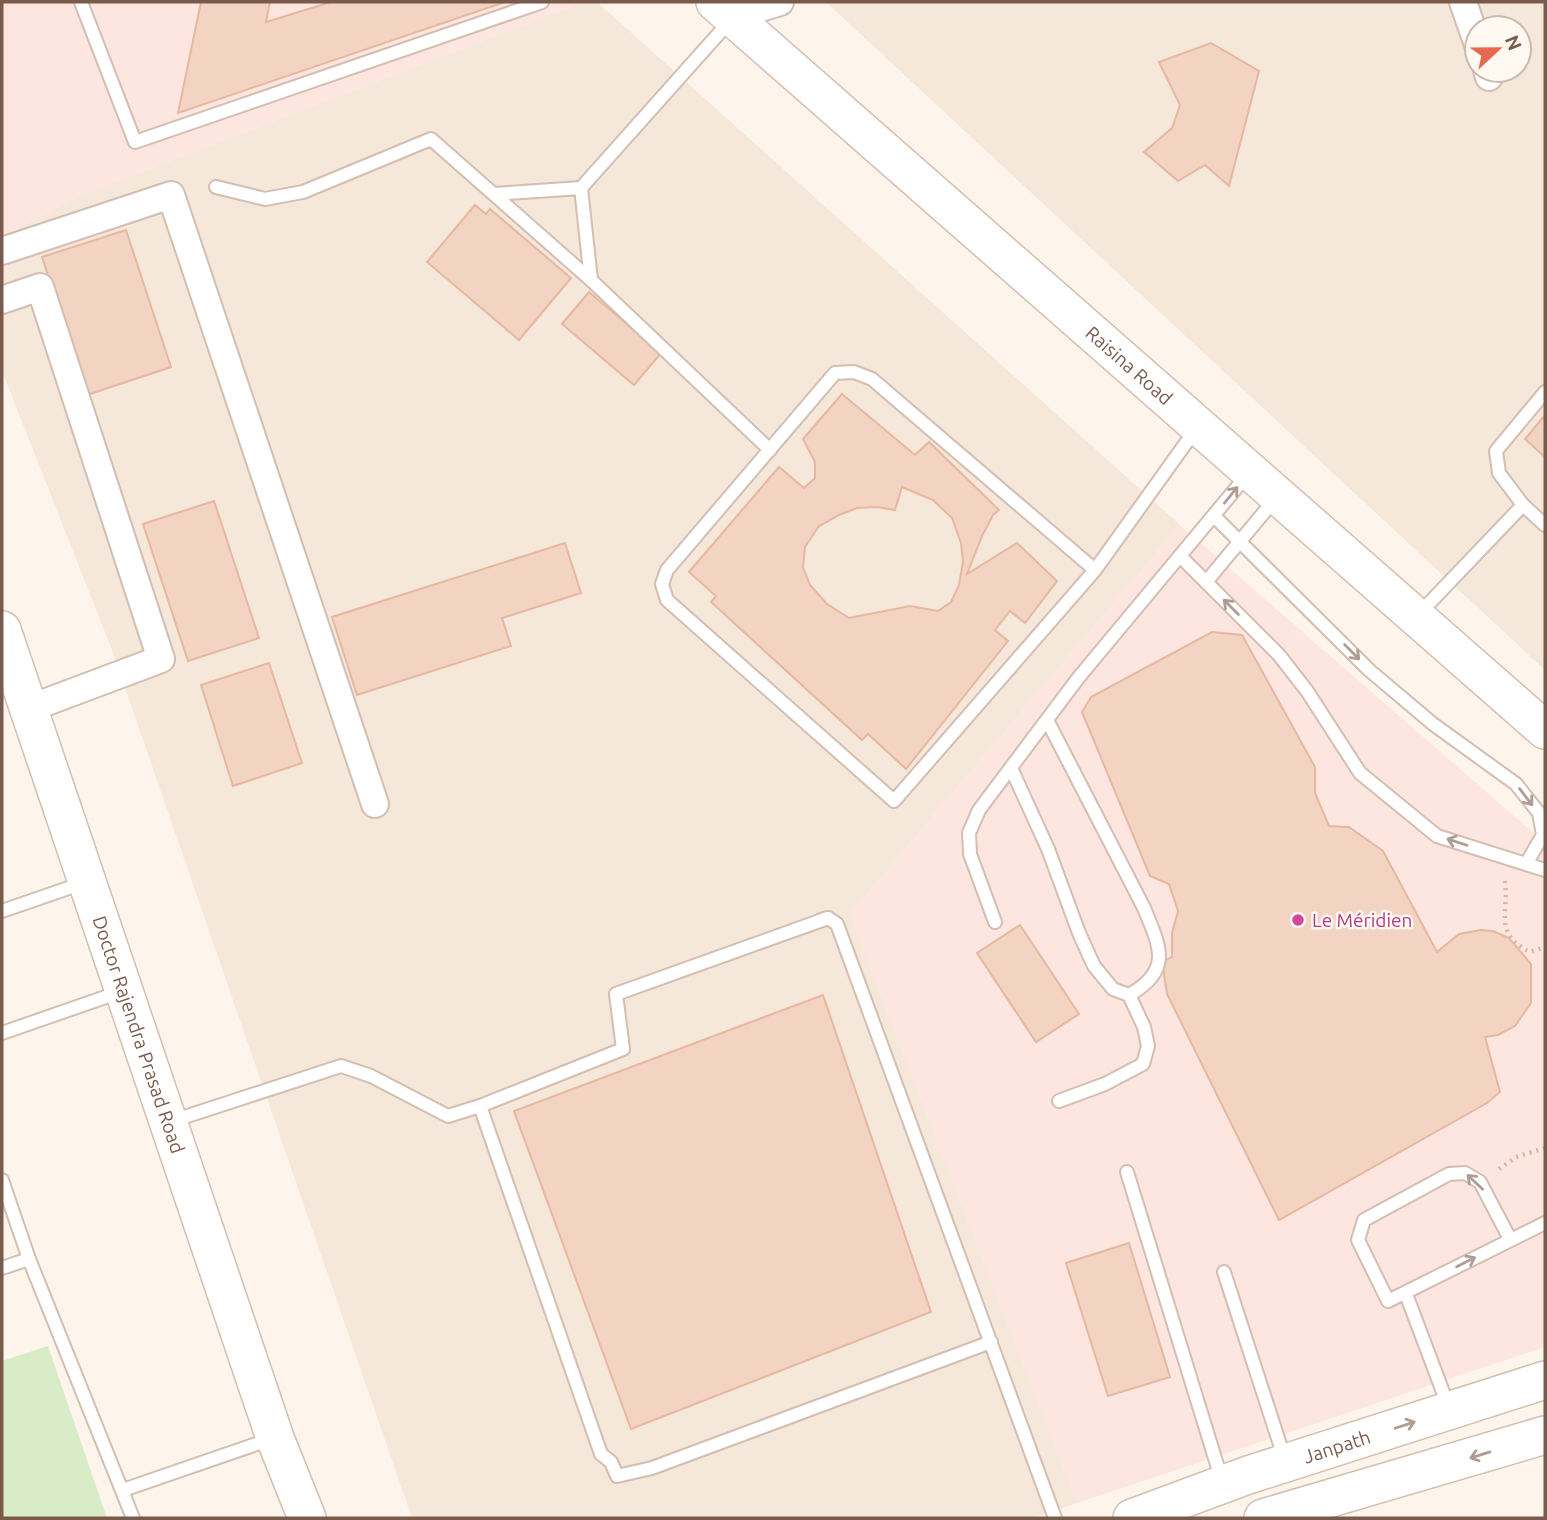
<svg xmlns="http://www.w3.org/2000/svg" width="1547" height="1520" font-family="Ubuntu,sans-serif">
<rect width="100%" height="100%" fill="#fdf5eb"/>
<!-- residential -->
<g fill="#f5e7d9" fill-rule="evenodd">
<polygon points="584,2 597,2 1180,525 850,914 1077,1503 1032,1518 412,1518 112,650 2,371 2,236 79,196"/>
<path d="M826,2H1545V670ZM1477,28H1519V70H1477Z"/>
</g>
<!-- commercial -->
<g fill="#fde6df">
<polygon points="2,2 584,2 79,196 2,236"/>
<polygon points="1180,525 1545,843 1545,1347 1077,1503 850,914"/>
</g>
<!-- green -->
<polygon fill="#d9ecc8" points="48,1346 107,1518 2,1518 2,1361"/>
<!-- building -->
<g fill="#f3d3c2" stroke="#e6b8a2" stroke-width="2" fill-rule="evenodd">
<polygon points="201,2 270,2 266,22 331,2 505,2 178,113"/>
<polygon points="1211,43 1259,71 1229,186 1205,165 1178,181 1144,152 1172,128 1180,105 1159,62"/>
<polygon points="475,205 486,214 490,209 571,278 519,340 427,262"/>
<polygon points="126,230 171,367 87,395 42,257"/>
<polygon points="589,292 661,353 634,385 562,324"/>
<path d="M842,394L915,455L929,442L999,510L993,515L982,536L967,574L1017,543L1057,581L1025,623L1010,611L995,630L1008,641L906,769L868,734L862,740L711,602L716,596L689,572L779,467L804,488L815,478V462L803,439ZM902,487L933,500L952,518L961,543L963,562L959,585L951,602L938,611L910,606L849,618L827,604L810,585L803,567L805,547L819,526L839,515L857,508L877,507L895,510Z"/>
<polygon points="1545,415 1545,457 1525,439"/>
<polygon points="214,501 259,638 188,661 143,524"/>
<polygon points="565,543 581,593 502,618 511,646 357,695 332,617"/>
<polygon points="1212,632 1242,635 1315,767 1315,793 1329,826 1349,827 1383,851 1437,952 1459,934 1481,930 1493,931 1509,938 1531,964 1531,1003 1515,1026 1498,1035 1485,1037 1500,1092 1487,1103 1279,1220 1167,994 1162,962 1172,957 1172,933 1178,911 1169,884 1150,876 1082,712 1091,697"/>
<polygon points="269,663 302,763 233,786 201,685"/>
<polygon points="1020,925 1079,1014 1036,1042 977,953"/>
<polygon points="823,995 931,1312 631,1429 514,1111"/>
<polygon points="1129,1243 1170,1377 1108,1396 1066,1263"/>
</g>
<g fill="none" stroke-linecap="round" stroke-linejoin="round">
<!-- lane casing -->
<g stroke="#d3beb2" stroke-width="16">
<g id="lane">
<polyline points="81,2 135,142 542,2"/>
<polyline points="216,187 265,199 303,192 431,139 591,280 770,450"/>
<polyline points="581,188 730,21"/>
<polyline points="494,194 581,188 591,280"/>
<polyline points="1545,392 1496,451 1499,473 1523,505 1545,525"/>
<polyline points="1214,516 1369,670 1433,724 1516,784 1539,813 1543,835 1526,864"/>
<polyline points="1181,557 1279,655 1307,691 1360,773 1437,836 1545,870"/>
<polyline points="1095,570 872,379 854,372 835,373 667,570 662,584 667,600 894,801 1095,570 1196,429"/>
<polyline points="1206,582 1276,498"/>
<polyline points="1417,616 1523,505"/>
<path d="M1011,768L1048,849L1079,933L1094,966L1113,989L1129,995C1173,970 1160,947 1144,908L1047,720"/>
<polyline points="2,911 86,882"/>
<polyline points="821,920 828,918 837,924 1055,1518"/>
<polyline points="995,922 970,854 969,833 979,810 1079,677 1248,474"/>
<polyline points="2,1033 120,992"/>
<polyline points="1059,1101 1105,1084 1143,1064 1148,1046 1144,1027 1129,995"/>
<polyline points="480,1106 601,1454 611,1462 617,1476 652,1468 991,1342"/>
<polyline points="172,1121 341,1066 371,1076 448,1116 480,1106 623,1049 616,994 828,918"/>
<polyline points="1127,1172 1222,1481"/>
<polyline points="2,1180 29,1259"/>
<polyline points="1510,1239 1480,1182 1465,1173 1449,1174 1364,1220 1358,1240 1388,1301 1545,1223"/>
<polyline points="2,1268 29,1259 133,1518"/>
<polyline points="1224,1272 1285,1460"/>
<polyline points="1406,1294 1449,1408"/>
<polyline points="123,1490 271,1439"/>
</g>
</g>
<!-- street casing -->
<g stroke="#d3beb2" stroke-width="30">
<g id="street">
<polyline points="1463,2 1477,42"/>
<polyline points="732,17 780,2"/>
<polyline points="1487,70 1489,77"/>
<polyline points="2,251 171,195 375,804"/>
<polyline points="2,300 40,287 161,659 28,709"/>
</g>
</g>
<!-- secondary casing -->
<g stroke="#d6beaf" stroke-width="40">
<g id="secondary">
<path id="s1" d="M715,2L1545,730"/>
<path id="s2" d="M2,630L275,1438L307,1518"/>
<path id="s3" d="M1132,1518L1248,1475L1545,1380"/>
<polyline points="1263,1518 1545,1435"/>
</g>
</g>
<!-- path -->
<g stroke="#d9b6a4" stroke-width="4.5" stroke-dasharray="2 5" stroke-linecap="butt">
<path d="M1505,881C1509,913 1493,934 1530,952L1545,947"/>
<polyline points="1499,1169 1516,1157 1545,1148"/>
</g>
<!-- lane -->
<use href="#lane" stroke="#fff" stroke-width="12"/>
<!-- street -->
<use href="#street" stroke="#fff" stroke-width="26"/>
<!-- secondary -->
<use href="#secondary" stroke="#fff" stroke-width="37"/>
</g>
<!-- one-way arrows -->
<defs><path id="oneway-shaft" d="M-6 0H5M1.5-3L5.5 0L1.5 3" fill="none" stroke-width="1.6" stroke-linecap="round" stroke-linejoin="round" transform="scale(1.75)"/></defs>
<g stroke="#af9c94">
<use href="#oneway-shaft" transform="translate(1231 495) rotate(-51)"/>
<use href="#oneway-shaft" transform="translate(1231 607) rotate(-135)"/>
<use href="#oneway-shaft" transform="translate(1352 652) rotate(45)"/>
<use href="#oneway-shaft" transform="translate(1526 797) rotate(52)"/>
<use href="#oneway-shaft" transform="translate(1457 842) rotate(-162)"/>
<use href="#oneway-shaft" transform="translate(1475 1182) rotate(-137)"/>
<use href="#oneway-shaft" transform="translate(1466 1262) rotate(-27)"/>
<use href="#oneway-shaft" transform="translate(1405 1425) rotate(-18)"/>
<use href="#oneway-shaft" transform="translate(1480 1455) rotate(163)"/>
</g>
<!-- markers -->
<circle fill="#d1479c" stroke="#fff9f2" stroke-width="2.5" cx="1298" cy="920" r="7"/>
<g text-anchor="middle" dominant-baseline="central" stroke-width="5" stroke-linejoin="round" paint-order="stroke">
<!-- street labels -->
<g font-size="19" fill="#795a4d" stroke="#fff9f2">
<text stroke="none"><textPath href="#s1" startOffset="551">Raisina Road</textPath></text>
<text stroke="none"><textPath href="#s2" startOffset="427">Doctor Rajendra Prasad Road</textPath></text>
<text stroke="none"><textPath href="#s3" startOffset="217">Janpath</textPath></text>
</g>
<!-- hotel labels -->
<g font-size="19" fill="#b23c85" stroke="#fff9f2" text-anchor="start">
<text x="1312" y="920">Le Méridien</text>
</g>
</g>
<!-- border -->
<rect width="1547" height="1520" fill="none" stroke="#795a4d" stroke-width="7"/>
<!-- north arrow -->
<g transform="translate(1498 49) rotate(68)"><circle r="33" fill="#fff9f2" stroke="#c9b9b0" stroke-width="2"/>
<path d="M0-5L12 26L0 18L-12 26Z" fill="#e76950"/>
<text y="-10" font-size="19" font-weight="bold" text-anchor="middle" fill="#795a4d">N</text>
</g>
</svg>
